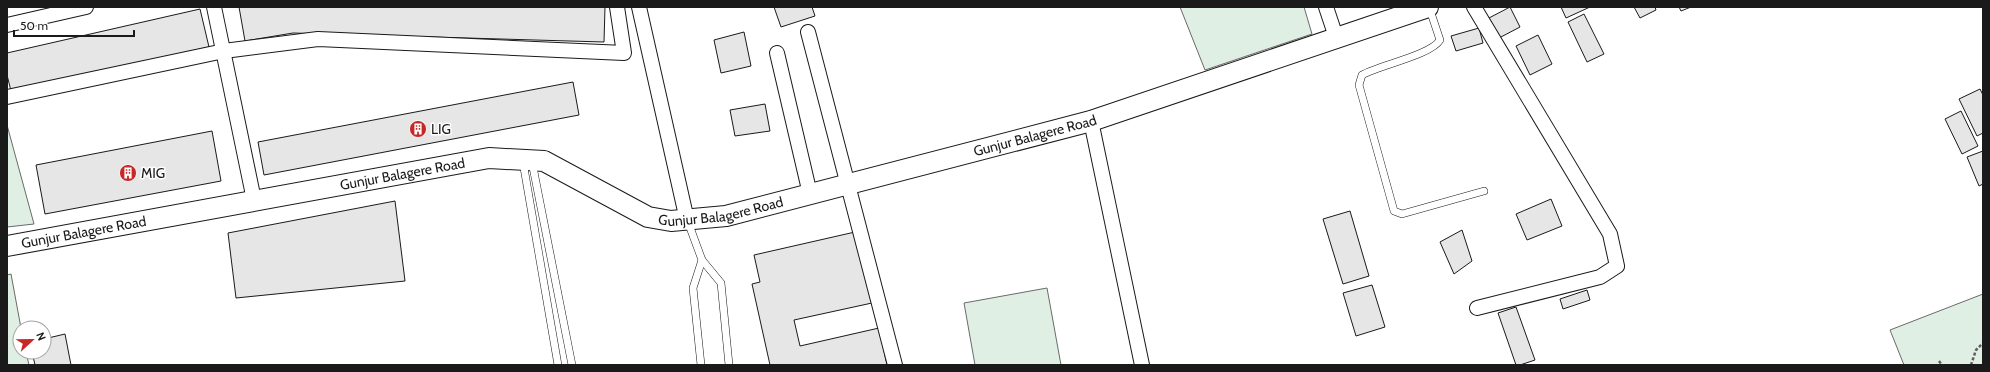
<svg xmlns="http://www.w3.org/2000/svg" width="1990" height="372" font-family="Cabin,sans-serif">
<rect width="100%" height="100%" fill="#fff"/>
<!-- green -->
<g fill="#e0efe3" stroke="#6a6a6a">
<polygon points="1180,7 1304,7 1312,34 1205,70"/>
<polygon points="7,125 34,224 7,227"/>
<polygon points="11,274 21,328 20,328 20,352 26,352 29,365 7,365 7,275"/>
<polygon points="1047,288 1061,365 975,365 964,303"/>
<polygon points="1983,294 1983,365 1904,365 1890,330"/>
</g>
<!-- building -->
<g fill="#e6e6e6" stroke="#1a1a1a">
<polygon points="239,7 605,7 604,42 293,33 245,41"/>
<polygon points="774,7 812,7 815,16 781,27"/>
<polygon points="1510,7 1520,27 1499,38 1489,18"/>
<polygon points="1561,7 1590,7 1566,18"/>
<polygon points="1634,7 1655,7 1656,10 1640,18"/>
<polygon points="1679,7 1691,7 1681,11"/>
<polygon points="200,9 209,47 11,91 7,75 7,53"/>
<polygon points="1584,14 1604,54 1587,62 1568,22"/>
<polygon points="1479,28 1483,43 1456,51 1451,36"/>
<polygon points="744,32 751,66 721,73 714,40"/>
<polygon points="1538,35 1552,64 1530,75 1516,46"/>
<polygon points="573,82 579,115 264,175 258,142"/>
<polygon points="1980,89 1983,95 1983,133 1977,136 1959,99"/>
<polygon points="765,104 770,131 735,136 730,110"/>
<polygon points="1961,111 1978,146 1962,154 1945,119"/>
<polygon points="212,131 221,181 45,214 36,165"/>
<polygon points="1983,151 1983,184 1979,186 1967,157"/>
<polygon points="1551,199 1562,226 1527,240 1516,214"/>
<polygon points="395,201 405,281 236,298 228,233"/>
<polygon points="1350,211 1369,276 1343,284 1323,219"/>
<polygon points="1462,230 1472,261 1454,274 1440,242"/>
<polygon points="855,232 872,303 794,320 800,346 879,328 887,365 770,365 752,284 760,282 754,255"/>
<polygon points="1372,285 1385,327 1356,336 1343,293"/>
<polygon points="1587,290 1590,300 1563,309 1560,299"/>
<polygon points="1516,307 1535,360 1520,365 1516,365 1498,313"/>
<polygon points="65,334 71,365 35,365 32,352 44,352 44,339"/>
</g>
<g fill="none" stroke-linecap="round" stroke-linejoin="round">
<!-- lane casing -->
<g stroke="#1a1a1a" stroke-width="8">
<g id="lane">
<path d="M1429,7L1440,40C1431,55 1380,65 1362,75L1359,85L1394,211L1402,214L1484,191"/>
<polyline points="523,162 558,365"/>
<polyline points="532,162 572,365"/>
<polyline points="688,222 702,260 721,283 729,365"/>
<polyline points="701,365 693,288 702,260"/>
</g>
</g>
<!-- street casing -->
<g stroke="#1a1a1a" stroke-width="16">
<g id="street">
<polyline points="214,7 254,200"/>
<polyline points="639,7 687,220"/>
<polyline points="1326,7 1336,37"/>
<polyline points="1474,7 1610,234 1617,266 1600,277 1477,308"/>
<polyline points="7,25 86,7"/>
<polyline points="808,32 895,365"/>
<polyline points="777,53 810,194"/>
<polyline points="7,97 224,51 318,39 624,53 617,7"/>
<polyline points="1091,121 1142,365"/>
</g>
</g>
<!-- secondary casing -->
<g stroke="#1a1a1a" stroke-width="22">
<g id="secondary">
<path id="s1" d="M7,246L489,158L544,161L648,217L671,221L726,216L1091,121L1428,7"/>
</g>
</g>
<!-- path -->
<g stroke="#5f5f5f" stroke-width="2.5" stroke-dasharray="3 2" stroke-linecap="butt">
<polyline points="1939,361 1942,365"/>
<polyline points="1971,365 1976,350 1983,343"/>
</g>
<!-- lane -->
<use href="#lane" stroke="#fff" stroke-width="7"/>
<!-- street -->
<use href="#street" stroke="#fff" stroke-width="14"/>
<!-- secondary -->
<use href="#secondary" stroke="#fff" stroke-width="20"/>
</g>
<!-- icons -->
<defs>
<g id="building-disc" transform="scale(0.9)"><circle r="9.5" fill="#c62828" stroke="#fff"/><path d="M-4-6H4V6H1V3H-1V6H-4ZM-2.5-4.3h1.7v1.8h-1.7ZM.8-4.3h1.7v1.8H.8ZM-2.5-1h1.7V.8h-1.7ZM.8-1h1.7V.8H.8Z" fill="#fff"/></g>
</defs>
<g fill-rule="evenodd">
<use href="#building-disc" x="418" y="129"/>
<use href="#building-disc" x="128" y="173"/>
</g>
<g text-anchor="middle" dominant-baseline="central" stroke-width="3" stroke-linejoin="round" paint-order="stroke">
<!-- poi labels -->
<g font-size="14" fill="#1a1a1a" stroke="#fff" text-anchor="start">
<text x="431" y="129">LIG</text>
<text x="141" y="173">MIG</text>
</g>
<!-- street labels -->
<g font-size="14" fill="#1a1a1a" stroke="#fff">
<text stroke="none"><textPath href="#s1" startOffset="1061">Gunjur Balagere Road</textPath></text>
<text stroke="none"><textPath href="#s1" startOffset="402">Gunjur Balagere Road</textPath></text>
<text stroke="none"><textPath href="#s1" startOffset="737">Gunjur Balagere Road</textPath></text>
<text stroke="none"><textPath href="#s1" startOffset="78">Gunjur Balagere Road</textPath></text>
</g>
</g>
<!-- border -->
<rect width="1990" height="372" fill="none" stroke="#1a1a1a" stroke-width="16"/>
<!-- north arrow -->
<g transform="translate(32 340) rotate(68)"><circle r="19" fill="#ffffff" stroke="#a3a3a3"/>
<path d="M0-3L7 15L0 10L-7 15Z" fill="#c62828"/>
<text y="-6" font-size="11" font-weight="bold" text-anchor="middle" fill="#1a1a1a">N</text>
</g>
<!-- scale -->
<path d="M14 30v6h120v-6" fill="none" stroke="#1a1a1a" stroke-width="2"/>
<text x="20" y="30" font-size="12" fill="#1a1a1a" stroke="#ffffff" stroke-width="3" paint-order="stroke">50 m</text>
</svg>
